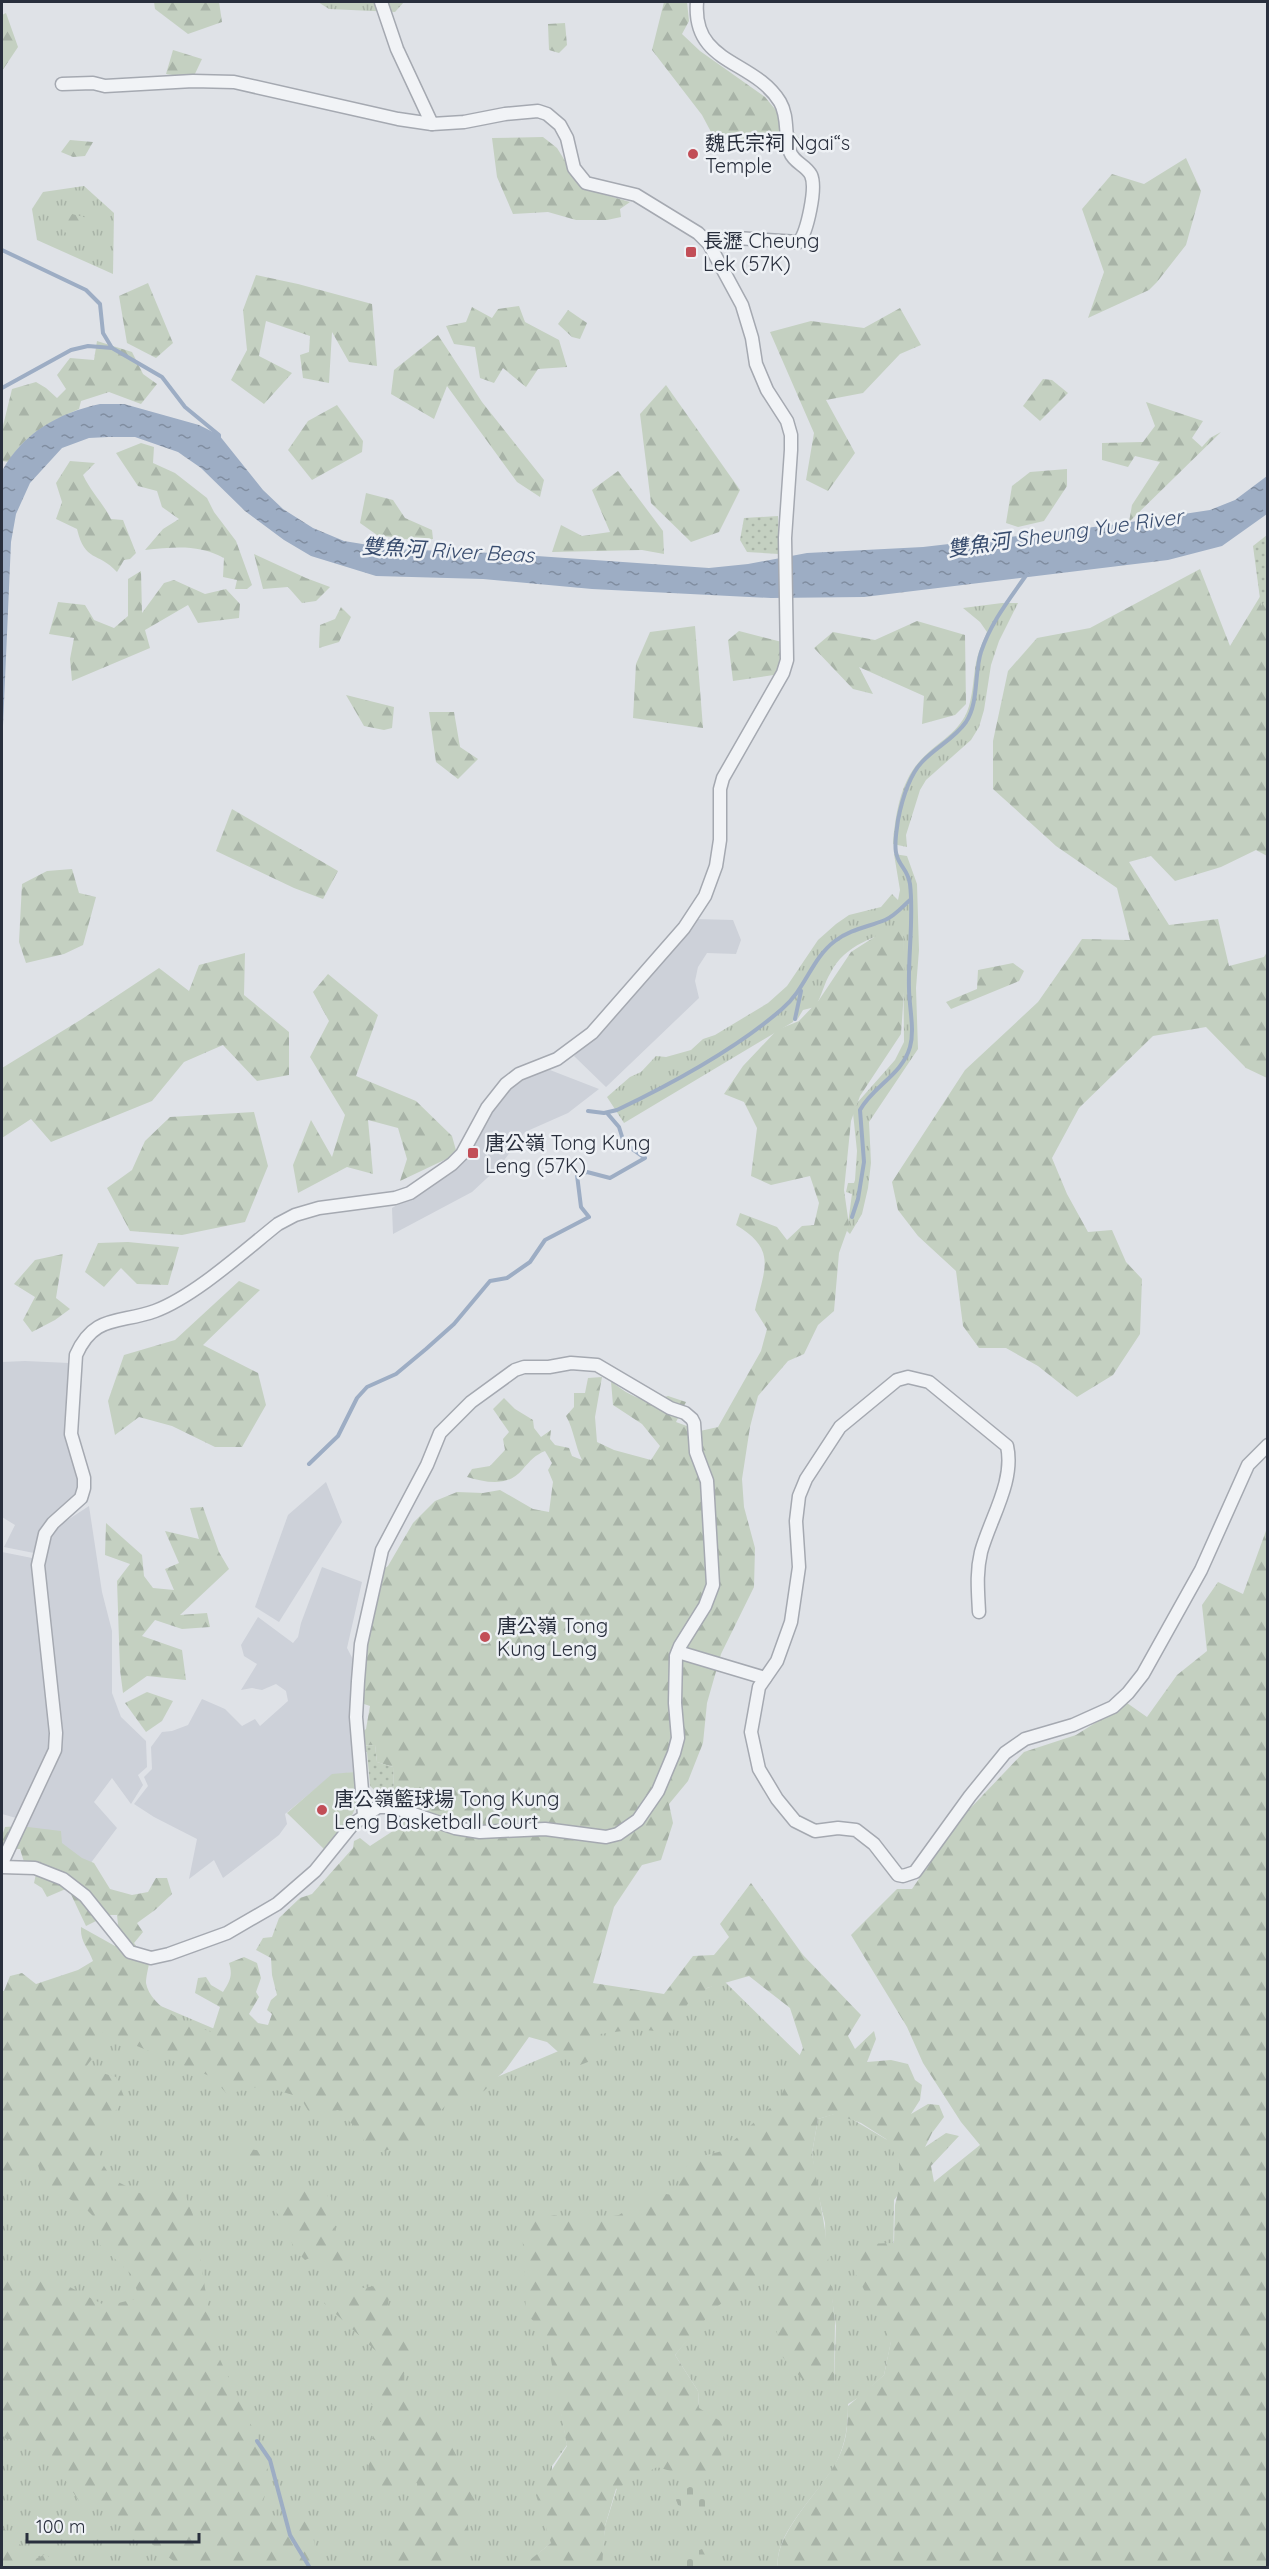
<svg xmlns="http://www.w3.org/2000/svg" width="1269" height="2569" font-family="Quicksand,'Noto Sans TC',sans-serif">
<defs>
<pattern id="grass-tufts" width="24" height="20" patternUnits="userSpaceOnUse" patternTransform="scale(1.5)"><rect width="24" height="20" fill="#c4d0c1"/><path d="M3 7l-1-3M5 7V3M7 7l1-3M15 17l-1-3M17 17v-4M19 17l1-3" fill="none" stroke="#a8b3a7"/></pattern>
<pattern id="forest-firs" width="22" height="20" patternUnits="userSpaceOnUse" patternTransform="scale(1.5)"><rect width="22" height="20" fill="#c4d0c1"/><path d="M5 1l3.5 6h-7zM16 11l3.5 6h-7z" fill="#a8b3a7"/></pattern>
<pattern id="cemetery-stones" width="16" height="16" patternUnits="userSpaceOnUse" patternTransform="scale(1.5)"><rect width="16" height="16" fill="#c4d0c1"/><path d="M2 7V4a2 2 0 0 1 4 0v3zM10 15v-3a2 2 0 0 1 4 0v3z" fill="#a8b3a7"/></pattern>
<pattern id="park-dots" width="8" height="8" patternUnits="userSpaceOnUse" patternTransform="scale(1.5)"><rect width="8" height="8" fill="#c4d0c1"/><path d="M2 2h.1M6 6h.1" fill="none" stroke="#a8b3a7" stroke-width="1.8" stroke-linecap="round"/></pattern>
<pattern id="water-ripples" width="26" height="14" patternUnits="userSpaceOnUse" patternTransform="scale(1.5)"><rect width="26" height="14" fill="#9dadc4"/><path d="M2 4q2-2 4 0t4 0M15 11q2-2 4 0t4 0" fill="none" stroke="#808da0"/></pattern>
</defs>
<rect width="100%" height="100%" fill="#dfe2e7"/>
<!-- built -->
<g fill="#cdd1d9">
<polygon points="696,919 733,920 741,940 736,954 707,953 698,967 695,981 699,998 606,1087 574,1056"/>
<polygon points="550,1070 599,1089 568,1113 525,1132 499,1167 472,1192 393,1234 392,1208 452,1173 487,1119 510,1089 534,1073"/>
<polygon points="25,1361 69,1363 70,1452 80,1487 78,1496 44,1532 34,1553 4,1547 15,1525 2,1517 2,1362"/>
<polygon points="326,1482 342,1522 279,1622 255,1607 288,1515"/>
<polygon points="89,1506 102,1592 112,1631 112,1693 121,1717 146,1741 147,1767 138,1775 143,1785 131,1804 112,1778 94,1802 117,1828 90,1864 25,1829 53,1772 60,1733 43,1567 46,1547 60,1525"/>
<polygon points="2,1552 32,1558 52,1737 44,1770 16,1818 2,1814"/>
<polygon points="322,1567 362,1582 347,1648 356,1665 352,1716 354,1772 332,1775 285,1814 287,1824 279,1835 223,1878 214,1860 189,1879 197,1839 154,1817 134,1804 148,1786 144,1777 152,1769 151,1747 162,1732 172,1731 188,1725 202,1699 225,1709 242,1726 255,1719 260,1726 288,1701 286,1691 276,1684 262,1690 252,1688 241,1690 257,1664 244,1656 241,1645 258,1617 293,1643 298,1637 301,1623"/>
</g>
<!-- grass -->
<g fill="url(#grass-tufts)">
<polygon points="318,2 404,2 395,12 329,9"/>
<polygon points="84,186 114,213 113,274 37,240 32,209 43,192"/>
<path d="M1002,603H1018L999,641L991,665L984,710L979,727L971,740L926,780L920,790L906,835L907,847L893,844C895,817 900,783 919,762C934,744 957,735 967,712C973,697 973,679 976,663C978,652 983,642 987,632L980,622L963,608Z"/>
<path d="M894,854L907,856L917,884L919,950L916,988L918,1049L869,1122L871,1163L868,1188L862,1214L850,1234L847,1231L852,1194L846,1192L848,1183H854L855,1180L857,1151L853,1113L857,1103L895,1060L904,1042L903,929C877,934 844,946 831,972C824,983 822,996 815,1007L803,1010L797,1020L799,1002L793,1022L624,1123L607,1097L630,1077L641,1072L656,1056L666,1057L691,1050L703,1039L715,1035L768,1003L787,986L818,940L836,924L849,915L881,907L892,894L898,900L900,890Z"/>
<polygon points="102,1981 412,2113 724,1981 819,2074 560,2405 567,2445 552,2466 551,2543 522,2567 22,2568 2,2553 2,2022"/>
<path d="M840,2112L889,2141L902,2166V2190L894,2200L892,2337L884,2375L861,2396L848,2404C848,2426 846,2443 836,2463C821,2491 773,2534 778,2567L601,2568L605,2526L618,2485L651,2468L666,2465L699,2408L698,2391L675,2355L707,2315L763,2264L777,2271L834,2384L836,2326L826,2258L825,2223L816,2184L812,2153L818,2119Z"/>
</g>
<!-- forest -->
<g fill="url(#forest-firs)">
<polygon points="154,2 219,2 222,22 188,34 155,9"/>
<polygon points="664,2 687,2 689,21 682,34 700,51 765,97 799,138 771,149 719,147 702,115 652,50"/>
<polygon points="6,13 18,47 2,71 2,86 2,15"/>
<polygon points="565,23 567,45 559,53 549,50 548,24"/>
<polygon points="173,50 202,59 193,78 166,74"/>
<polygon points="543,137 557,148 582,188 630,202 620,209 621,217 607,220 576,220 548,212 513,214 497,177 492,138"/>
<polygon points="70,140 93,142 85,156 73,157 61,152"/>
<polygon points="1186,158 1201,191 1186,245 1157,282 1149,290 1088,318 1104,272 1082,209 1112,174 1144,184"/>
<polygon points="72,214 91,219 85,233 68,235 60,227"/>
<polygon points="256,275 298,284 372,304 377,366 349,362 332,332 329,383 303,378 300,355 309,352 310,336 266,321 259,356 292,373 264,404 231,380 247,350 243,310"/>
<polygon points="148,283 173,343 156,358 127,343 119,296"/>
<polygon points="519,306 525,322 559,340 567,367 538,369 526,387 503,368 494,383 480,378 475,347 454,344 446,326 466,322 472,307 492,318 498,309"/>
<polygon points="900,308 921,345 900,354 863,393 826,400 855,453 828,491 806,480 814,433 770,332 811,321 864,328"/>
<polygon points="568,310 587,323 580,339 572,337 558,324"/>
<polygon points="438,335 482,402 544,480 540,497 517,482 447,386 434,419 391,394 394,370"/>
<path d="M97,341L132,352L143,374L157,384L141,404L109,392L81,401L79,409C49,422 26,434 8,462L2,461V430L12,389L36,382L46,388L57,398L66,389L57,375L70,358L94,360Z"/>
<polygon points="1043,379 1052,380 1068,393 1040,421 1023,406"/>
<polygon points="666,385 740,490 719,532 691,542 651,503 640,414"/>
<polygon points="1146,402 1203,421 1192,438 1202,447 1210,438 1221,432 1129,522 1132,505 1160,462 1135,456 1128,467 1102,460 1102,443 1143,442 1155,426"/>
<polygon points="337,405 363,441 362,452 312,480 288,450 308,421"/>
<path d="M141,443L154,447L153,463L175,473L207,498L214,512L236,541L252,585L247,589H235L237,580L223,577L224,558C198,544 174,547 145,550L163,529L179,519L162,507L157,491L138,486L116,453Z"/>
<path d="M70,461L95,463L83,475C91,492 103,503 111,519L123,520L136,553L130,559L124,560L117,572C98,551 85,563 77,529L56,519L62,502L56,483Z"/>
<polygon points="1067,469 1067,486 1044,521 1018,527 1006,523 1012,486 1030,472"/>
<polygon points="618,471 663,531 664,554 642,550 552,552 561,525 582,536 610,532 592,490"/>
<polygon points="366,493 393,500 405,518 432,530 433,539 419,541 377,535 360,523"/>
<polygon points="254,554 306,578 330,587 316,601 302,603 288,587 263,589"/>
<polygon points="1200,569 1230,646 1267,585 1267,856 1256,850 1221,867 1175,881 1151,856 1129,862 1169,925 1218,919 1229,966 1264,957 1267,952 1267,1078 1246,1068 1206,1027 1153,1036 1079,1108 1052,1158 1067,1194 1088,1232 1112,1230 1126,1262 1142,1279 1140,1334 1113,1375 1077,1397 1038,1366 1006,1348 979,1348 963,1326 956,1271 918,1236 898,1210 892,1182 965,1070 1038,1002 1082,939 1130,940 1117,888 1056,846 993,789 993,741 1008,671 1037,638 1090,628"/>
<polygon points="141,571 142,613 164,583 174,580 205,594 226,589 240,604 239,618 198,623 188,605 145,630 150,648 72,681 70,659 74,638 49,634 58,602 85,605 94,620 114,628 128,616 128,579"/>
<polygon points="341,607 351,617 339,642 319,648 320,625 335,619"/>
<polygon points="917,621 965,635 966,704 955,715 922,724 924,696 859,667 873,694 853,689 814,648 833,632 875,640"/>
<polygon points="695,626 703,728 633,718 636,664 650,632"/>
<polygon points="739,631 782,642 780,674 733,681 728,640"/>
<polygon points="346,695 394,707 392,728 384,730 364,726"/>
<polygon points="429,712 454,712 460,747 478,759 458,779 436,762"/>
<polygon points="232,809 338,871 323,899 294,888 216,851"/>
<polygon points="72,869 79,893 96,897 83,945 64,954 26,963 19,942 22,884 47,871"/>
<path d="M900,926L903,929L905,977L901,1034L860,1096L851,1121L844,1190L849,1225L839,1253L834,1311L818,1325L804,1354L788,1361L758,1396L750,1427L742,1479L744,1507L755,1548L754,1587L721,1654L707,1703L703,1743L688,1781L669,1804L673,1823L661,1860L642,1865L614,1907L593,1983L664,1994L693,1956L714,1955L729,1937L720,1924L751,1883L803,1955L861,2015L848,2036L855,2049L874,2031L876,2039L867,2062L891,2060L908,2064L915,2080L922,2085L920,2100L911,2114L928,2104L939,2105L944,2117L932,2133L925,2147L946,2133L959,2136L931,2166L934,2182L980,2145L961,2122L923,2063L907,2027L851,1935L897,1889H912L962,1817L1024,1752L1076,1735L1127,1703L1147,1717L1177,1675L1207,1651L1202,1605L1218,1582L1243,1594L1267,1528V2567H778C773,2536 820,2491 835,2464C846,2446 848,2427 848,2406L884,2375L891,2341L852,2267L863,2244L894,2243L895,2205L899,2189V2161L886,2139L861,2123L835,2114L818,2119L812,2153L825,2230L835,2322L834,2385L803,2380L779,2353L771,2269L715,2308L675,2355L698,2391L699,2408L725,2424L721,2458L698,2479L657,2467L616,2489L605,2526L602,2567H521L551,2543L536,2495L567,2446L546,2333L526,2314L522,2224L554,2215L584,2221L619,2215L649,2195L659,2193L680,2196L678,2173L696,2158L722,2151L779,2100L803,2048L790,2008L749,1976L707,1988L693,2005L690,2000L674,2027L673,2033L637,2029L600,2034L593,2060L575,2067L547,2042L529,2037L506,2069L484,2091L446,2105L411,2142L373,2155L356,2128L338,2110L312,2117L300,2097L262,2086L227,2094L212,2077L103,2032L98,2051L85,2068L116,2077L125,2099L97,2134L101,2161L112,2179L142,2194L183,2189L193,2215L215,2349L263,2450L271,2483L262,2501L277,2520L306,2519L327,2522L313,2536L318,2563L329,2567H181L102,2505L80,2503L57,2467L33,2440L6,2439L2,2435V2273L64,2284L106,2306L139,2298L132,2275L98,2243L99,2222L86,2209L53,2189L34,2159L2,2186V1991H4L10,1976L22,1973L36,1984L78,1970L93,1961C88,1947 80,1942 81,1927L115,1946L119,1934L117,1915H108L86,1926L68,1888L47,1897L42,1888L34,1883L36,1874L24,1862L20,1849H11L4,1852L2,1836L5,1827L20,1826L61,1831L62,1843L82,1858L94,1863L110,1889L132,1895L148,1892L156,1878H167L172,1894L155,1910L137,1923L143,1932L134,1943L149,1964C148,1969 146,1977 146,1983C150,2008 191,2026 212,2032L220,2007L195,1993L198,1978L206,1977L211,1985L223,1992C230,1981 233,1975 229,1963L244,1957L257,1963L261,1978L256,1992L259,1997L249,2014L258,2023L268,2025L272,2014L267,2010L271,2000L277,1995L272,1975L271,1958L256,1950L263,1938L272,1937L279,1918L300,1898L312,1894L353,1848L354,1841L360,1838L370,1846L393,1831L395,1813L402,1816L409,1806L394,1800L393,1767L377,1762L375,1745L356,1746L355,1738L366,1729L370,1706L364,1704V1633L376,1574L388,1566L413,1523L435,1501L457,1492L483,1493L500,1490L533,1509L549,1512L553,1482L548,1470L552,1463L545,1451C535,1455 530,1461 523,1469C508,1487 488,1483 467,1477L472,1469L490,1466L505,1450L503,1439L509,1432L493,1409L504,1398L515,1409L533,1420L534,1428L541,1437L551,1430L550,1439L555,1445L569,1448L572,1456L582,1460C575,1446 574,1430 566,1416L574,1407V1393H585L588,1378L602,1377L595,1417L597,1442L614,1450L651,1460L660,1446L642,1424L613,1405L611,1381C630,1396 643,1405 668,1396L686,1402L676,1422L700,1431L718,1427L761,1351L767,1329L755,1310C764,1269 778,1250 736,1225L740,1213L777,1227L787,1240L802,1226L814,1225L819,1203L810,1176L771,1185L751,1176L757,1128L744,1102L724,1094L743,1066L777,1030L799,1021L819,1000L851,952L879,934Z"/>
<polygon points="245,953 244,995 289,1032 289,1075 257,1081 223,1045 184,1062 152,1101 51,1142 31,1119 2,1138 2,1068 82,1019 159,968 189,991 199,965"/>
<polygon points="1013,963 1024,971 1019,981 951,1009 946,1002 977,989 978,970"/>
<polygon points="328,974 378,1015 356,1076 416,1101 452,1136 457,1154 400,1181 407,1159 398,1128 368,1120 373,1174 347,1167 298,1193 293,1165 311,1120 332,1157 345,1115 310,1057 329,1021 313,992"/>
<polygon points="254,1112 268,1166 245,1222 182,1235 130,1231 107,1188 132,1170 145,1141 170,1117"/>
<polygon points="128,1242 179,1247 168,1285 137,1284 121,1268 104,1287 85,1272 98,1243"/>
<polygon points="63,1254 56,1298 70,1309 55,1320 32,1332 23,1320 35,1297 14,1284 35,1260"/>
<polygon points="239,1281 260,1290 203,1345 258,1373 266,1405 242,1447 215,1447 172,1426 139,1417 115,1435 108,1401 124,1355 175,1340"/>
<polygon points="203,1507 219,1552 229,1569 180,1615 207,1613 210,1627 182,1629 155,1620 142,1636 182,1650 186,1680 147,1676 123,1693 120,1670 117,1581 130,1564 105,1555 106,1523 142,1555 144,1576 153,1588 174,1590 165,1569 179,1563 165,1531 199,1539 190,1508"/>
<polygon points="147,1692 173,1701 162,1721 146,1732 125,1703"/>
<polygon points="235,2147 263,2151 264,2165 249,2165 234,2159"/>
<path d="M293,2187L331,2197C332,2206 331,2217 334,2226C342,2249 354,2246 339,2275L317,2255L305,2260L293,2248L288,2225L275,2211Z"/>
<polygon points="392,2283 386,2314 411,2349 403,2378 412,2403 443,2430 469,2480 481,2516 467,2519 470,2542 457,2567 404,2567 385,2557 393,2530 412,2509 418,2482 389,2497 369,2483 368,2459 396,2458 388,2445 372,2439 378,2425 388,2412 371,2404 384,2384 373,2375 369,2358 377,2352 324,2303 340,2292"/>
<polygon points="2,2527 35,2559 46,2554 58,2567 2,2567"/>
</g>
<!-- cemetery -->
<g fill="url(#cemetery-stones)">
<polygon points="693,2485 706,2489 711,2505 701,2512 678,2505 674,2495"/>
<polygon points="702,2549 711,2567 673,2567 685,2556"/>
</g>
<!-- park -->
<g fill="url(#park-dots)">
<polygon points="778,516 779,554 747,552 740,540 744,518"/>
<polygon points="1267,535 1267,598 1261,606 1253,546"/>
<polygon points="375,1745 377,1762 393,1767 394,1800 381,1796 370,1786 367,1752 361,1752 360,1746"/>
</g>
<!-- pitch -->
<path fill="#c4d0c1" d="M354,1772C361,1817 352,1816 324,1849L287,1813L332,1774Z"/>
<!-- water -->
<path fill="url(#water-ripples)" d="M100,404H124L199,425L219,435L263,490L283,509L313,528L344,541L393,549L493,553L709,568L748,564L807,553L923,547L1111,525L1210,510L1235,500L1267,476V514L1222,546L1168,560L864,597L771,598L592,589L483,579L376,576L311,556L284,540L245,511L201,468L178,452L135,437H108L89,438L62,448L30,483L16,514L11,542L2,749V471C23,433 58,413 100,404Z"/>
<g fill="none" stroke-linecap="round" stroke-linejoin="round">
<!-- stream -->
<g stroke="#9dadc4" stroke-width="4">
<polyline points="2,250 86,290 100,304 103,333 112,348 162,377 185,407 219,435 219,439"/>
<polyline points="2,388 71,350 88,346 112,348"/>
<polyline points="795,1019 801,991"/>
<path d="M588,1111L604,1113L617,1110C671,1084 737,1048 782,1009C806,989 811,959 835,941C851,929 868,927 885,920C895,916 903,906 910,900"/>
<path d="M852,1217L858,1199L864,1162L860,1110C873,1086 902,1075 910,1047C915,1029 909,1007 909,988C908,953 914,918 910,884C908,870 900,867 897,856C893,846 897,830 898,820C902,800 908,777 922,762C936,747 954,739 966,722C979,702 974,674 981,652C991,622 1009,600 1027,574"/>
<polyline points="309,1464 338,1436 357,1398 367,1387 396,1374 426,1349 454,1324 490,1281 507,1278 530,1262 545,1240 589,1217 581,1207 577,1175 587,1172 610,1178 645,1158 624,1143 619,1127 607,1113"/>
<polyline points="257,2441 270,2460 290,2535 310,2568"/>
</g>
<!-- minor casing -->
<g stroke="#a5a9b1" stroke-width="15">
<g id="minor">
<polyline points="381,2 397,49 432,124"/>
<path d="M697,2C692,65 754,59 780,102C789,117 784,136 790,152C794,163 806,165 811,175C817,188 807,232 799,242L736,238L709,244"/>
<path d="M979,1612C978,1591 976,1573 981,1552C990,1519 1015,1481 1007,1446L929,1382L908,1377L897,1380L840,1427L806,1479L799,1496L796,1521L799,1567L791,1622L777,1661L759,1687L751,1732L759,1769L777,1799L795,1821L815,1831L838,1828L856,1830L874,1844L898,1875L903,1876L915,1872L970,1796L1005,1753L1025,1739L1073,1725L1113,1707L1128,1693L1143,1674L1201,1570L1248,1465L1268,1445"/>
<polyline points="678,1652 765,1678"/>
<path d="M2,1863L55,1750L56,1733L38,1565L45,1534L53,1523L81,1498L84,1488V1478L71,1434L76,1355C94,1314 119,1324 155,1311C195,1296 244,1251 278,1224L295,1215L319,1208L395,1198L410,1193L452,1164L462,1154L487,1108L506,1084L519,1074L557,1059L592,1033L684,928L705,896L716,866L720,840V789L723,778L783,673L787,660L785,538L791,450V435L787,421L767,390L756,364L752,338L742,305L709,244L698,233L636,195L586,183L574,168L567,138L560,125L547,114L538,111L505,114L464,122L432,124L398,119L234,82L193,81L105,86L93,83L62,84"/>
<polyline points="2,1867 35,1868 63,1879 85,1896 130,1952 151,1958 169,1954 227,1933 277,1904 315,1871 353,1824 378,1807 393,1807 455,1828 480,1832 545,1829 606,1837 618,1834 638,1820 658,1791 674,1753 678,1738 675,1703 676,1656 680,1646 705,1606 713,1585 707,1481 696,1452 694,1423 692,1419 685,1413 670,1408 597,1365 571,1363 549,1367 524,1367 515,1370 471,1402 440,1433 427,1465 382,1550 361,1644 358,1681 356,1717 364,1815"/>
</g>
</g>
<!-- minor -->
<use href="#minor" stroke="#f1f3f6" stroke-width="12"/>
</g>
<!-- markers -->
<g fill="#c24e57" stroke="#eef1f5" stroke-width="2">
<circle cx="693" cy="154" r="6"/>
<rect x="685" y="246" width="12" height="12" rx="3"/>
<rect x="467" y="1147" width="12" height="12" rx="3"/>
<circle cx="485" cy="1637" r="6"/>
<circle cx="322" cy="1810" r="6"/>
</g>
<g text-anchor="middle" dominant-baseline="central" stroke-width="5" stroke-linejoin="round" paint-order="stroke">
<!-- poi labels -->
<g font-size="20" fill="#292f3d" stroke="#eef1f5" text-anchor="start">
<text x="705" y="142">魏氏宗祠 Ngai“s<tspan x="705" dy="23">Temple</tspan></text>
<text x="703" y="240">長瀝 Cheung<tspan x="703" dy="23">Lek (57K)</tspan></text>
<text x="485" y="1142">唐公嶺 Tong Kung<tspan x="485" dy="23">Leng (57K)</tspan></text>
<text x="497" y="1625">唐公嶺 Tong<tspan x="497" dy="23">Kung Leng</tspan></text>
<text x="334" y="1798">唐公嶺籃球場 Tong Kung<tspan x="334" dy="23">Leng Basketball Court</tspan></text>
</g>
<!-- water labels -->
<g font-size="21" font-style="italic" fill="#374b6d" stroke="#eef1f5">
<text transform="translate(1065 532) rotate(-8)">雙魚河 Sheung Yue River</text>
<text transform="translate(448 550) rotate(3)">雙魚河 River Beas</text>
</g>
</g>
<!-- border -->
<rect width="1269" height="2569" fill="none" stroke="#292f3d" stroke-width="6"/>
<!-- scale -->
<path d="M27 2533v9h172v-9" fill="none" stroke="#292f3d" stroke-width="3"/>
<text x="36" y="2533" font-size="18" fill="#292f3d" stroke="#eef1f5" stroke-width="4.5" paint-order="stroke">100 m</text>
</svg>
